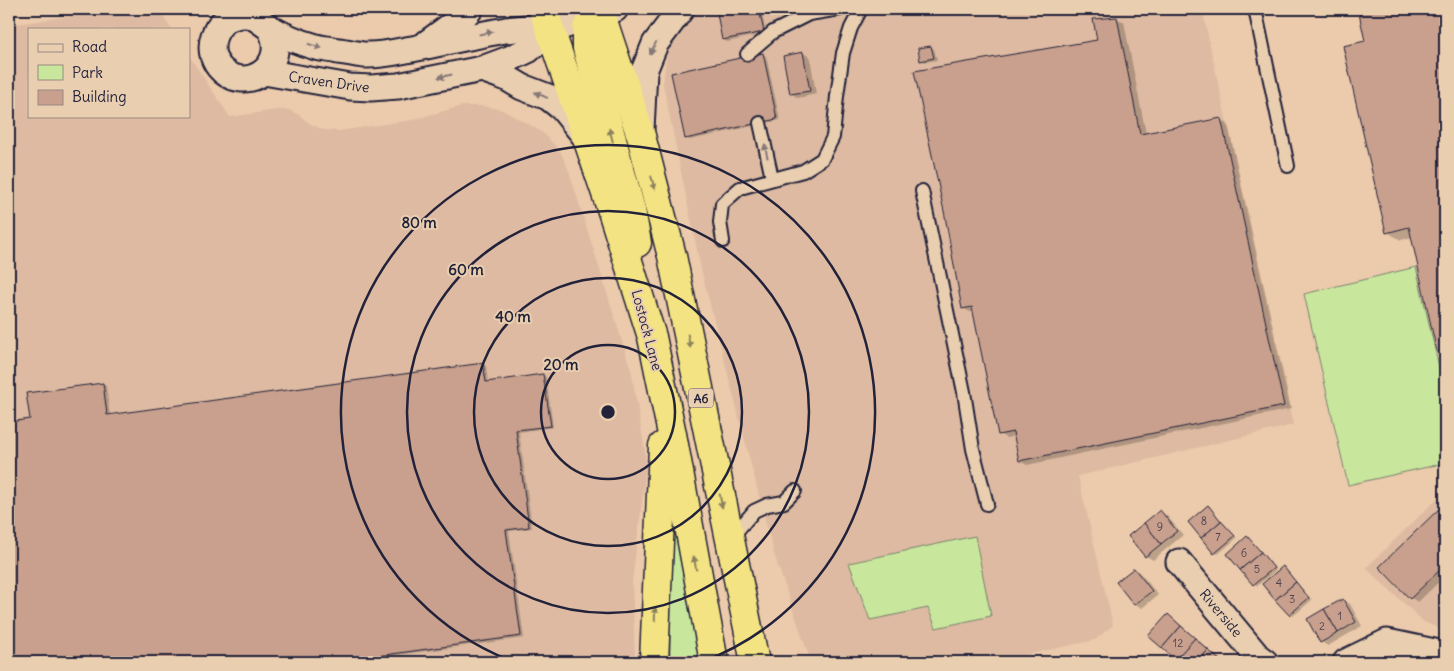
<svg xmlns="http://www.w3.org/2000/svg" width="1454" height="671" font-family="Delius,sans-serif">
<rect width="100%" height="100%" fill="#eccaac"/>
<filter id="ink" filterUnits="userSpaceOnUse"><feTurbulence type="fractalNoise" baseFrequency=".02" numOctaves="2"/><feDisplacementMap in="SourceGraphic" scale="10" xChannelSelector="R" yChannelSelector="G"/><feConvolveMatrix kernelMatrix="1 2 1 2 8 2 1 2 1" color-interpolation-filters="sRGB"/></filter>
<g filter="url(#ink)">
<!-- built -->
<g fill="#ddbaa1">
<polygon points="122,9 158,9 171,29 29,29 29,116 189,116 189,56 230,117 277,110 289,110 299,115 310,124 324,130 339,131 412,120 462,106 482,106 500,109 532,126 544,134 560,151 569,171 631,370 645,451 646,469 632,581 635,660 621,662 9,662 9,25"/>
<polygon points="324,9 389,9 349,17"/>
<polygon points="707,9 1202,9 1293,425 1078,476 1113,625 1095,640 1002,660 1002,662 811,662 774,554 701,269 663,84 667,53 692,14"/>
<polygon points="1445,491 1445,631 1424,622 1366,568"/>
</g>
<!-- green -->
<g fill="#c9e69d" stroke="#76846c">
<polygon points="1416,267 1445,393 1445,463 1348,485 1304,294"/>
<polygon points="677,525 700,662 670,662 670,526"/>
<polygon points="975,536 991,616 936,628 928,608 870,620 849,563"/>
</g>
<!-- shadow -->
<g fill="#0003">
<polygon points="741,9 761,9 766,33 727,42 724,40 718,14"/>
<polygon points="1359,9 1445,9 1445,355 1438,351 1412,237 1401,240 1387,232 1367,42"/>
<polygon points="1116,18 1124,22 1146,134 1221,120 1228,124 1291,409 1027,465 1020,461 1015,436 1006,438 999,434 974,312 970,312 963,308 1098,41"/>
<polygon points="931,47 934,49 937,60 925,62 922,60"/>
<polygon points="803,53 810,57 816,94 798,98 791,93"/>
<polygon points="763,54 766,56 780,120 690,140 686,138"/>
<polygon points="483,364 486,366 488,383 543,375 546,377 553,427 519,432 532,528 509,531 524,638 346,662 15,662 9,618 9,423 31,420 103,384 106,386 110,416"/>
<polygon points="1445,505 1445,576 1418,602 1411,598 1381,567"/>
<polygon points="1208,506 1237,538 1218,554 1215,553"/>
<polygon points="1160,512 1167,516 1183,535 1153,560 1146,556"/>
<polygon points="1247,538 1276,570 1257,586 1229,554"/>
<polygon points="1283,568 1312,600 1293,616 1290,614"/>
<polygon points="1134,569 1141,574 1158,595 1142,608 1135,604"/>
<polygon points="1343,600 1350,604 1362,626 1328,646 1321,642"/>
<polygon points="1168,616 1175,620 1223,662 1180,662 1150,636"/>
</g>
<!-- building -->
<g fill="#c8a08d" stroke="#22223b">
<polygon points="735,9 759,9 764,32 722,40 717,13"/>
<polygon points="1358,9 1445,9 1445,350 1437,352 1409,227 1386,233 1343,46 1365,41"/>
<polygon points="1117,17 1140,134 1221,118 1284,406 1019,461 1013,432 998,435 972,307 962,309 945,216 914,71 1097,40 1093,19"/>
<polygon points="931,46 934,58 920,61 918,48"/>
<polygon points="803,52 810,91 790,94 783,56"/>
<polygon points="763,53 777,119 685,139 671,73"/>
<polygon points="483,363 486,382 543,374 551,426 516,430 529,527 506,530 521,636 334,662 14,662 9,627 9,422 30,419 26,393 103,383 107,415"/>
<polygon points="1445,503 1445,565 1410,599 1379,567"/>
<polygon points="1208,505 1221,521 1201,538 1188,522"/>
<polygon points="1160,510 1177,531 1161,544 1144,523"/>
<polygon points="1221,521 1235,536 1214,554 1201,538"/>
<polygon points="1144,523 1161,544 1145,557 1128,536"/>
<polygon points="1247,536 1261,552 1240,570 1227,554"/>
<polygon points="1261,552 1274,568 1253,585 1240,570"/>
<polygon points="1283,566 1296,582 1275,600 1262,584"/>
<polygon points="1134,568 1152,591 1134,605 1116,582"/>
<polygon points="1296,582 1309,598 1289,615 1275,600"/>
<polygon points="1343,599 1356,622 1338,633 1324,609"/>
<polygon points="1324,609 1338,633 1320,643 1307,619"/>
<polygon points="1168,614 1181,626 1162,648 1148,636"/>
<polygon points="1181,626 1195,638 1175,660 1162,648"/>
<polygon points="1195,638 1208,650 1198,662 1177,662 1175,660"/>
<polygon points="1208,650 1222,662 1198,662"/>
</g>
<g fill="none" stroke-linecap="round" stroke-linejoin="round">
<!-- lane casing -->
<g stroke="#22223b" stroke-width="16">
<g id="lane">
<polyline points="1255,9 1288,166"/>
<polyline points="747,54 773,32 809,14 840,9"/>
<polyline points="760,123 772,178"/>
<polyline points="922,191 964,392 973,449 987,504"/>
<polyline points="723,241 720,222 722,204 740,188 803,171 822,159 833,137 837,96 843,53 851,28 861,9"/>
<polyline points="731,538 754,511 767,505 784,502 795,491"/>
</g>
</g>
<!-- street casing -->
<g stroke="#22223b" stroke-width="29">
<g id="street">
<path d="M270,28C291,68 243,96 219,67C205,50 213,21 236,16C253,12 257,20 270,28C282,35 302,43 316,47C323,49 331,49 338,51C347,52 356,54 364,55C382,56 400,51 417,48C447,42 476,35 506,30L525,28L551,30L615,9"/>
<polyline points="427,43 464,16 470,9"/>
<polyline points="482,69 507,78 522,87 548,97 562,108 583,134"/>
<polyline points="264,72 350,87 371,88 398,86 482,69 509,59 528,50 551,30"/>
<polyline points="641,130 644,71 655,44 681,9"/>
<polyline points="1179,562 1258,657 1265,662"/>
<polyline points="1346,662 1387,642 1439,653 1445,656"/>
</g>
</g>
<!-- highway casing -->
<g stroke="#22223b" stroke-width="31">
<g id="highway">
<polyline points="543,9 614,217 652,337 672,434 714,662"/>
<polyline points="599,9 641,136 672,256 755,662"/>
<polyline points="601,13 587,28 587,48 631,210 637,243"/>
<polyline points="654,662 663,446"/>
</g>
</g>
<!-- lane -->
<use href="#lane" stroke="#e9ceb0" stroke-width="12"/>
<!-- street -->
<use href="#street" stroke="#e9ceb0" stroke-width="25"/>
<!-- highway -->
<use href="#highway" stroke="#f4e382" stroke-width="28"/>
</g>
<!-- one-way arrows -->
<defs><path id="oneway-solid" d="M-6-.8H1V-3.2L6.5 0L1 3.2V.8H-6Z" transform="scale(1.25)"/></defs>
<g fill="#867876">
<use href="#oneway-solid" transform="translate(486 33) rotate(-12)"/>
<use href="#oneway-solid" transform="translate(315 46) rotate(17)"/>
<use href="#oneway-solid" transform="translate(653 48) rotate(118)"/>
<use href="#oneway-solid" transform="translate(445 76) rotate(168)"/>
<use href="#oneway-solid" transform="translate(541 95) rotate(-156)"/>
<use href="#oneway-solid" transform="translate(766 151) rotate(-102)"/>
</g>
<g fill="#8b825e">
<use href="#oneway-solid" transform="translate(611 135) rotate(-105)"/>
<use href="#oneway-solid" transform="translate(653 183) rotate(75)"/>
<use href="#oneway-solid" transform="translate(689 341) rotate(79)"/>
<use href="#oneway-solid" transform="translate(721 501) rotate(79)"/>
<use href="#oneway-solid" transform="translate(695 563) rotate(-100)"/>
<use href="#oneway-solid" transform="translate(655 614) rotate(-88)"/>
</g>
</g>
<!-- distance rings -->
<g fill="none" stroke="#22223b" stroke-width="2.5">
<circle cx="608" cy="412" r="67"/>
<circle cx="608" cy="412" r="134"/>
<circle cx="608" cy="412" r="201"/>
<path d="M514 662A267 267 0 1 1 702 662"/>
</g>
<g text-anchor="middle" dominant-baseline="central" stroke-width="4" stroke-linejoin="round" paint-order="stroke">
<!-- number labels -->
<g font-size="11" fill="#4c4250">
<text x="1204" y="521">8</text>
<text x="1160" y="527">9</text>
<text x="1218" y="537">7</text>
<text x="1244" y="553">6</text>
<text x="1257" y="569">5</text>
<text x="1279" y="583">4</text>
<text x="1292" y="599">3</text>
<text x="1340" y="616">1</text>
<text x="1322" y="626">2</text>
<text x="1178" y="643">12</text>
</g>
<!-- shield labels -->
<rect fill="#e9ceb0" stroke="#5e565e" stroke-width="1" x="688.5" y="388.5" width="25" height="19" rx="4"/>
<g font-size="12" font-weight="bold" fill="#22223b">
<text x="701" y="398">A6</text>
</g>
<!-- street labels -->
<g font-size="14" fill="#22223b" stroke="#e9ceb0">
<text transform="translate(329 82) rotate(8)">Craven Drive</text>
<text transform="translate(647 330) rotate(75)">Lostock Lane</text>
<text transform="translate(1221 613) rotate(50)">Riverside</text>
</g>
</g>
<circle cx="608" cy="412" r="8" fill="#22223b" stroke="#e9ceb0" stroke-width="2.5"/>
<g font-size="15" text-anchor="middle" font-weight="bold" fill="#22223b" stroke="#e9ceb0" stroke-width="4" stroke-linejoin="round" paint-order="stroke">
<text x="419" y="228">80 m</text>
<text x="466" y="275">60 m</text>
<text x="513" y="322">40 m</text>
<text x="561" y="370">20 m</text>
</g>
<!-- margin -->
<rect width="1454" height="671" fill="none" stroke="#e9ceb0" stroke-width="30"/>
<rect x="15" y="15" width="1424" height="641" fill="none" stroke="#22223b" stroke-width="2" filter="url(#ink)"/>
<!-- legend -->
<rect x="28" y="28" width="162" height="90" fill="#e9ceb0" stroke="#998981"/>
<rect x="38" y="44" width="25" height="8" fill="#e9ceb0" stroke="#998981"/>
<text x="72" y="52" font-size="15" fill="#22223b">Road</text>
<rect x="38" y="65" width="25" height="15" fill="#c9e69d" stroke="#998981"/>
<text x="72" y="78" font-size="15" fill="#22223b">Park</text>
<rect x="38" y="90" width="25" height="15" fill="#c8a08d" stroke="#998981"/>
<text x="72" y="102" font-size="15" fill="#22223b">Building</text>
</svg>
